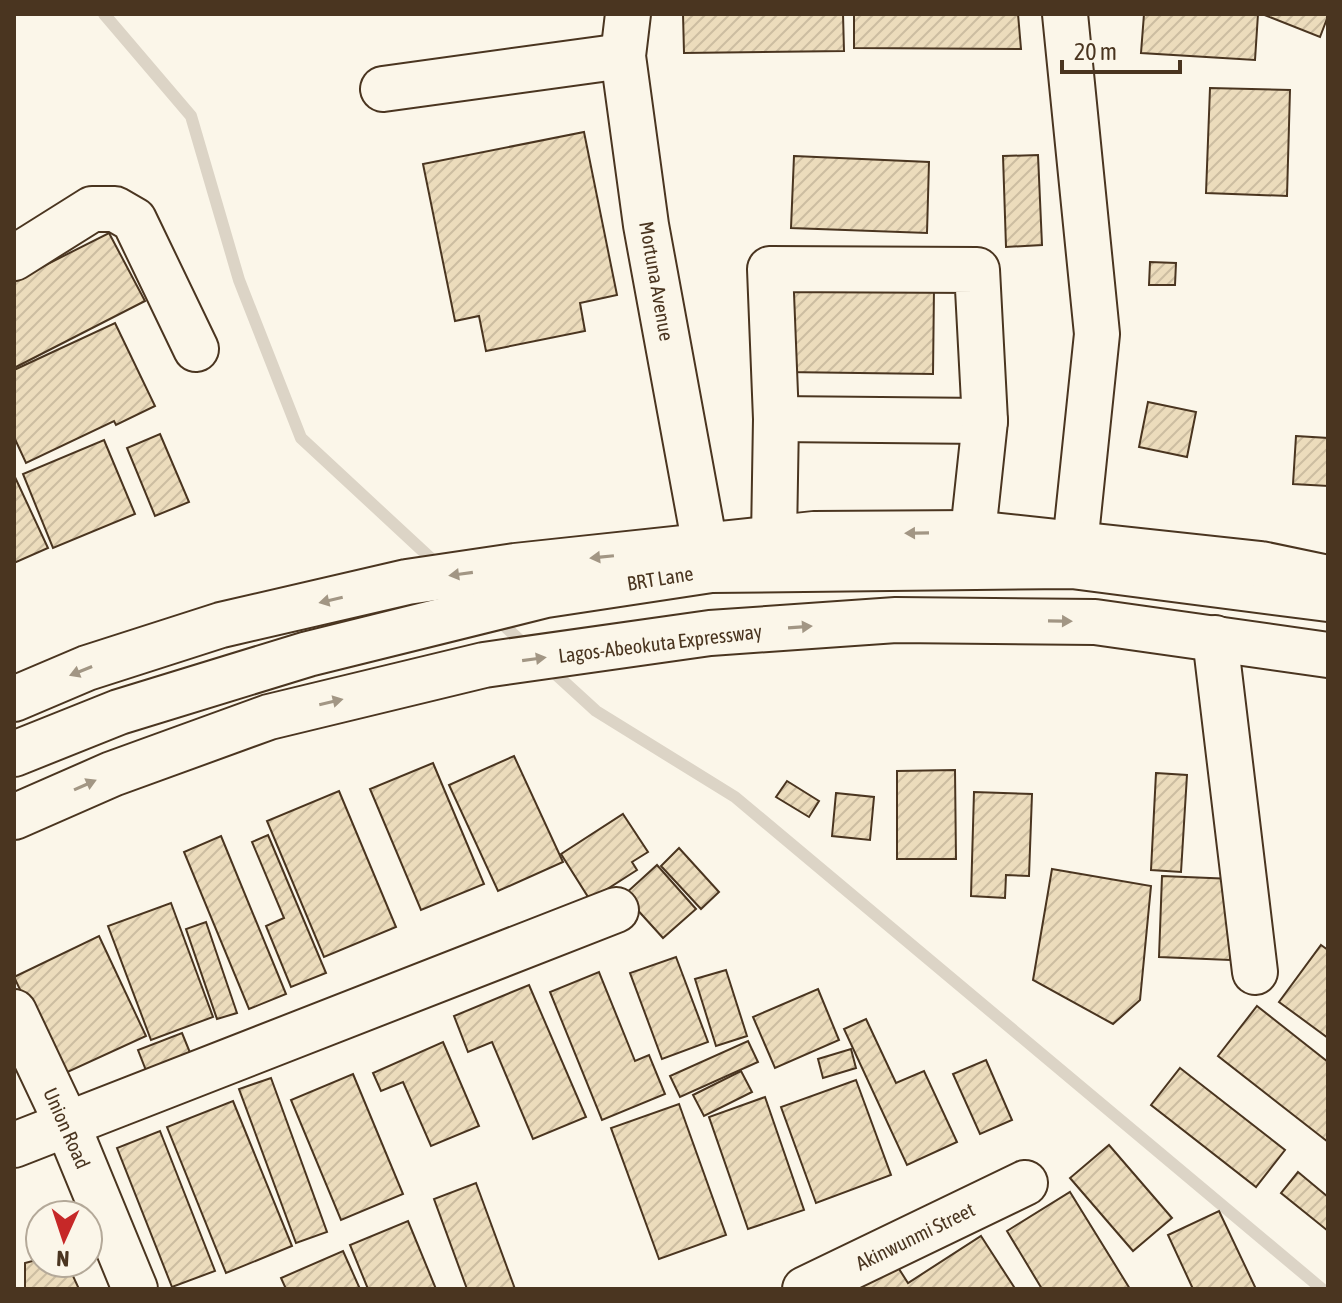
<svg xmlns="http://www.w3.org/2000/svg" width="1342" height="1303" font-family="'Asap Condensed',sans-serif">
<defs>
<pattern id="building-hatch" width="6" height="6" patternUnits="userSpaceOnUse" patternTransform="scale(2)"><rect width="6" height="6" fill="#ecdcbc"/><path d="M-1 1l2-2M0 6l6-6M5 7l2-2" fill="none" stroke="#ccbda1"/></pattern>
</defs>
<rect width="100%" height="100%" fill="#fbf6e9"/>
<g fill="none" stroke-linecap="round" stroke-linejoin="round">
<!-- stream -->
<g stroke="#dcd4c6" stroke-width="12">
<polyline points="104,14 191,116 239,280 301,438 439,566"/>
<polyline points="497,619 527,647"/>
<polyline points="549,668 596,711 735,797 1322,1289"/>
</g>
</g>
<!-- building -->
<g fill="url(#building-hatch)" stroke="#4a3520" stroke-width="2">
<polygon points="683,14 843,14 844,51 684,53"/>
<polygon points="854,14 1018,14 1021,49 854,48"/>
<polygon points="1144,14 1258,14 1255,60 1141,53"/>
<polygon points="1262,14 1328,14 1328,16 1320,37"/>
<polygon points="1210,88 1290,90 1287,196 1206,193"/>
<polygon points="584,132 617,295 580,303 585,331 486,351 479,316 455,321 423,164"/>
<polygon points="1038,155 1042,245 1006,247 1003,156"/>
<polygon points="794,156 929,162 927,233 791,228"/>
<polygon points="109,233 145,301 14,368 14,281"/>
<polygon points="1150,262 1176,263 1175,285 1149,285"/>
<polygon points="785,286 934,288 933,374 784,372"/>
<polygon points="115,323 155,406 116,425 114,421 26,463 14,437 14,370"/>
<polygon points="1148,402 1196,412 1187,457 1139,447"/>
<polygon points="160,434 189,502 155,516 127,448"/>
<polygon points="1296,436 1328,438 1328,486 1293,484"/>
<polygon points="104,440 135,514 53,548 23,474"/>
<polygon points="14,475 48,548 14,563"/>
<polygon points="514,756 563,862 498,891 449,785"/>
<polygon points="433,763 484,884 421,910 370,789"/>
<polygon points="955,770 956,859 897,859 897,771"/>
<polygon points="1156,773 1187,775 1181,872 1151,870"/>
<polygon points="787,781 819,801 809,817 776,797"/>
<polygon points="339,791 396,927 324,957 267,821"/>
<polygon points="974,792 1032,794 1029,876 1006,875 1005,898 971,896"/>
<polygon points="836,793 874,797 870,840 832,836"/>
<polygon points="623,814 648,852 632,862 637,870 590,900 561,854"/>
<polygon points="268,835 326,973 291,987 266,926 284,918 252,842"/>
<polygon points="221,836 286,994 249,1009 184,852"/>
<polygon points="679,848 719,892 701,909 661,866"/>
<polygon points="657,865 696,909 663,938 624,895"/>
<polygon points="1052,869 1151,886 1140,1000 1113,1024 1033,980"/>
<polygon points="1162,876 1233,879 1230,960 1159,957"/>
<polygon points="171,903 213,1017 151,1040 108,926"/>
<polygon points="206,922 237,1013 217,1019 186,929"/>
<polygon points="99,936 146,1036 61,1075 14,977"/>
<polygon points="1321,945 1328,950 1328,1038 1279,1002"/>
<polygon points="676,957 708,1042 662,1059 630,973"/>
<polygon points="726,970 747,1036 716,1046 695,979"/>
<polygon points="599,972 635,1061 649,1055 665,1094 602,1120 550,992"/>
<polygon points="529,985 586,1117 533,1139 492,1042 468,1052 454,1016"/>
<polygon points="818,989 839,1040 775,1068 753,1017"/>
<polygon points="1257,1006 1328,1062 1328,1142 1218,1056"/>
<polygon points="866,1019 896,1083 924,1071 957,1142 907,1165 844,1029"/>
<polygon points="182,1033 191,1055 147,1073 138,1050"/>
<polygon points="748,1041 758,1062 680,1097 670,1076"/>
<polygon points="443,1042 479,1126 431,1146 403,1082 381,1091 373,1073"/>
<polygon points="851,1049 856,1068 823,1078 818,1059"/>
<polygon points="986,1060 1012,1120 980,1134 953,1074"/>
<polygon points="1180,1068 1285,1150 1256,1187 1151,1105"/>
<polygon points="741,1071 752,1092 704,1116 693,1095"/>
<polygon points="353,1074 403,1194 341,1220 291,1100"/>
<polygon points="271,1078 327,1232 296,1243 239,1089"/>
<polygon points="856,1080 891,1175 816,1203 781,1107"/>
<polygon points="765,1097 804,1210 748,1229 709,1117"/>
<polygon points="233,1101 292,1246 226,1273 167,1127"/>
<polygon points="679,1104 726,1235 659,1259 611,1128"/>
<polygon points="160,1131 215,1271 172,1287 117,1148"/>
<polygon points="1109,1145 1172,1218 1133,1251 1070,1178"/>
<polygon points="1298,1172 1328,1197 1328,1231 1281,1193"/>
<polygon points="476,1183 515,1289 467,1289 434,1199"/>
<polygon points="1070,1192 1130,1289 1042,1289 1007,1231"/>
<polygon points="1219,1211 1256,1289 1193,1289 1168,1235"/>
<polygon points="408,1221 436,1289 368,1289 350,1245"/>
<polygon points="981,1236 1014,1287 1011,1289 843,1289 892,1258 908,1283"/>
<polygon points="343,1251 360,1289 286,1289 281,1278"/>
<polygon points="40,1259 40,1263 67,1263 79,1289 25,1289 25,1263"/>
</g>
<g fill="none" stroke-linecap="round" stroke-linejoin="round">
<!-- minor casing -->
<g stroke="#4a3520" stroke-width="48">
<g id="minor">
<polyline points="628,14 623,56 646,225 705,546"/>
<polyline points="1065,14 1097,334 1075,545"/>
<polyline points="383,89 623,56"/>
<polyline points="14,258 92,209 115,209 134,220 196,349"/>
<polyline points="776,419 985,421"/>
<polyline points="774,538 776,419 770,269 977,270 985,421 973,533"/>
<polyline points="1215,638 1255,972"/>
<polyline points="14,754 119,712 308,654 546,595 711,570 1072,566 1328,599"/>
<polyline points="14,1012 67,1124 135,1289"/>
<polyline points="14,1145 616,910"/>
<polyline points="805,1289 1025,1183"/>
</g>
</g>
<!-- highway casing -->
<g stroke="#4a3520" stroke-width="48">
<g id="highway">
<polyline points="14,699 87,668 221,625 407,582 515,566 814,534 973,533 1261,564 1328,578"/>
<polyline points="14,817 112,774 269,717 484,665 710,633 896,620 1095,622 1328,655"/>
</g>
</g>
<!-- minor -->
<use href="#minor" stroke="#fbf6e9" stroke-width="44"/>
<!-- highway -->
<use href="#highway" stroke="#fbf6e9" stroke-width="44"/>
</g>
<!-- one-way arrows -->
<defs><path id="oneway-solid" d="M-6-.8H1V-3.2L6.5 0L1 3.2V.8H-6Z" transform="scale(2)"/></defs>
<g fill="#a29684">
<use href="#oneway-solid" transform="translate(917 533) rotate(179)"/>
<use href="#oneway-solid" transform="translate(602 557) rotate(174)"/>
<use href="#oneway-solid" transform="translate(461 574) rotate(172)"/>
<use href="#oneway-solid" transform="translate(331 600) rotate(167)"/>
<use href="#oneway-solid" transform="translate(1060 621) rotate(1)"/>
<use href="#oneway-solid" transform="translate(800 627) rotate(-4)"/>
<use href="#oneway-solid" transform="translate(534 659) rotate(-8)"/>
<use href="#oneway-solid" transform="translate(81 671) rotate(158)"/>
<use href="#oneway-solid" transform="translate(331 702) rotate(-13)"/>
<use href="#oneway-solid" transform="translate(85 785) rotate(-24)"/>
</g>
<g text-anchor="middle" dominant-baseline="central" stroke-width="6" stroke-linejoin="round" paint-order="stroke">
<!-- street labels -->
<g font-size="20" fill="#4a3520" stroke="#fbf6e9">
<text transform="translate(657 281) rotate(80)">Mortuna Avenue</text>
<text transform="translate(660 578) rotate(-9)">BRT Lane</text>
<text transform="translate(660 643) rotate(-7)">Lagos-Abeokuta Expressway</text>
<text transform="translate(67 1128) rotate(66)">Union Road</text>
<text transform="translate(915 1236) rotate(-26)">Akinwunmi Street</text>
</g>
</g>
<!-- border -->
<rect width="1342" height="1303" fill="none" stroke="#4a3520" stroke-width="32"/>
<!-- north arrow -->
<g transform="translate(64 1239) rotate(183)"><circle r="38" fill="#fbf6e9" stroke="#b4a999" stroke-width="2"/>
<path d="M0-6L14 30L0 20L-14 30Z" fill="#c62828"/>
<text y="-12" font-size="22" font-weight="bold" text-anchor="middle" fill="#4a3520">N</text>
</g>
<!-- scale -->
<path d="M1062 60v12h118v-12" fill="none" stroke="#4a3520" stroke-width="4"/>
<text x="1074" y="60" font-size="24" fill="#4a3520" stroke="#fbf6e9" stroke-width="6" paint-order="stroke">20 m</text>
</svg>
